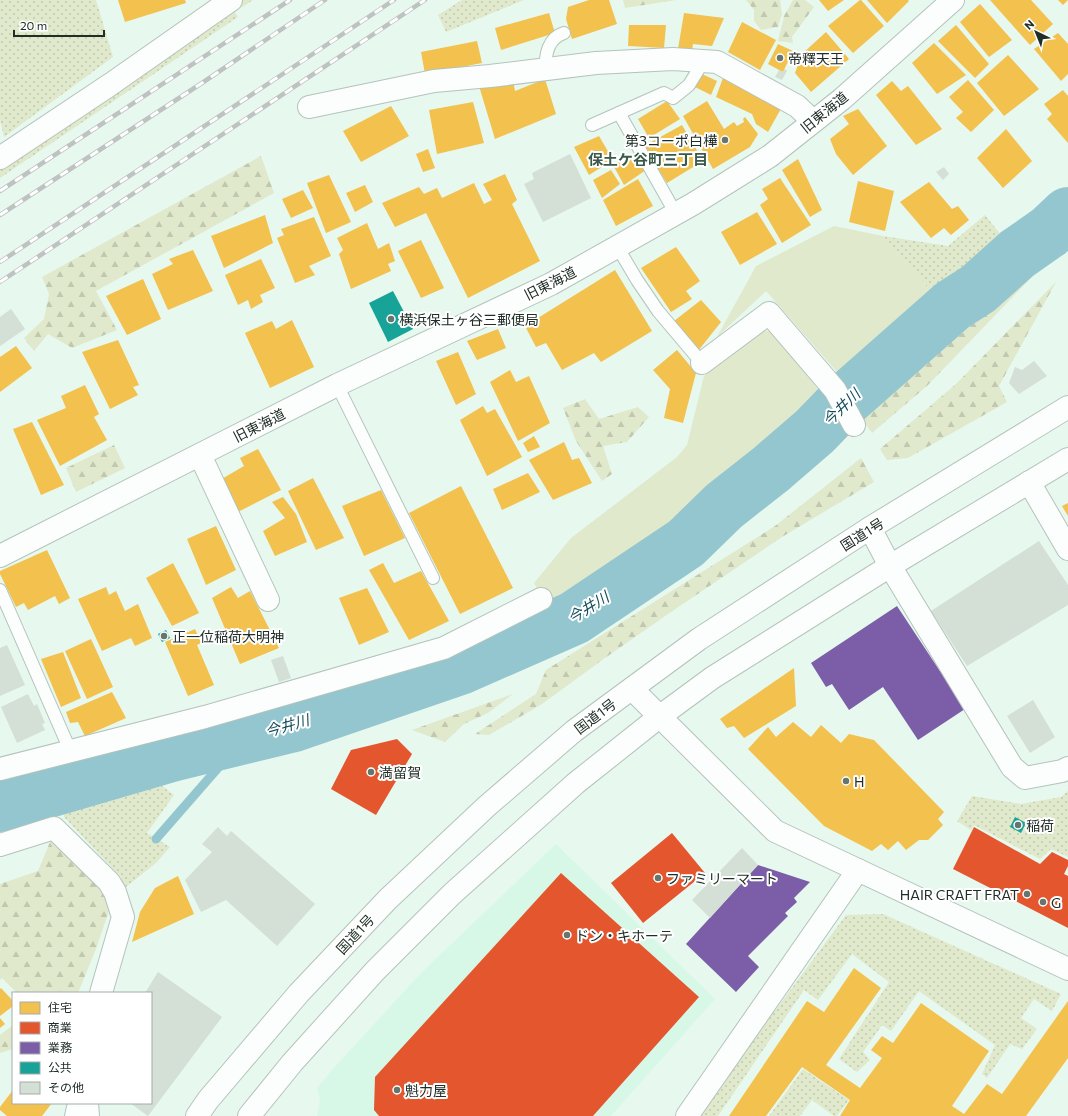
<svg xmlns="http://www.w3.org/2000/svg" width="1068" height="1116" font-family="Commissioner,'Noto Sans JP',sans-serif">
<defs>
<pattern id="grass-dots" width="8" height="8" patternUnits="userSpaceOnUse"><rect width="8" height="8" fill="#e1e9cc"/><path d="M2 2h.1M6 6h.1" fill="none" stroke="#c1c8af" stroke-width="1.8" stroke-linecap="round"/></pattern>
<pattern id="forest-firs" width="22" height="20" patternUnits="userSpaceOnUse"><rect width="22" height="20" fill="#e1e9cc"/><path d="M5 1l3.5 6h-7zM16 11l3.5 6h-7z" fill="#c1c8af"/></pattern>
</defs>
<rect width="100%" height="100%" fill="#e7f8ef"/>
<!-- built -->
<polygon fill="#d7f8e7" points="556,844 715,999 611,1116 317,1116 320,1101 317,1088 331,1071 421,973"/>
<!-- grass -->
<g fill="url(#grass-dots)">
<polygon points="0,0 96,0 113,57 4,137 0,120"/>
<polygon points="242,0 253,0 235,12 238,17 0,178 0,166"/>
<polygon points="462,0 524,0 446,32 438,15"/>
<polygon points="985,215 1001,235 932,293 883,236 948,246"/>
<polygon points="157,782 174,795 147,833 170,847 156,863 126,887 121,883 121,877 64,817 64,810"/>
<polygon points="1068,791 1068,857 1051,849 1040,859 974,825 971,830 957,821 972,796 1021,804 1061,797"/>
<polygon points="883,914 1061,994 1052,1011 1034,999 1021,1018 1037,1029 1022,1049 1010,1044 987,1078 982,1074 995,1045 919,991 891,1031 882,1025 863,1052 870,1060 857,1072 839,1059 889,982 852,954 818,1000 804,990 718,1116 701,1116 700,1112 846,915"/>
<polygon points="803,1069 849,1100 837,1116 834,1116 812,1100 800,1116 769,1116"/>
</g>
<!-- forest -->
<g fill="url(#forest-firs)">
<polygon points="623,0 676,0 625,8"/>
<polygon points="746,0 780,0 782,14 778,27 761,30 754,21 754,10"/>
<polygon points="793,0 805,0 814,7 792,37 793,43 778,41 784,16"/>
<polygon points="261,156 274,193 96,291 117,330 72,348 48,334 34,351 24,338 44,319 49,294 42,277"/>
<polygon points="1068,238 1068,245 1061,254 1032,277 927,386 872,433 858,414 954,328 961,334"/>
<polygon points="1056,282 999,386 1007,402 908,458 887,460 880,449 956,384"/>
<polygon points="585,399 599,419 638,407 649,417 627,442 603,446 612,474 602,481 576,441 563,408"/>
<polygon points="114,445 125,468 76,492 66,468"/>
<polygon points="861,458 874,482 782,537 668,614 605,658 542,704 489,735 475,734 536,694 546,670 775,526"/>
<polygon points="513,694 488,713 464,724 445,742 412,730"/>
<polygon points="50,842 58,843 103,887 110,908 96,949 78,993 17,993 2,978 0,980 0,884 38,871"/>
<polygon points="13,1025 13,1049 0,1053 0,1035"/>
</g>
<!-- park -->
<g fill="#e1e9cc">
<polygon points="834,226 883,236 932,293 935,303 844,380 766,291 717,337 756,266"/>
<polygon points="757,329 772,332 825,398 825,402 674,522 614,567 548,611 534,583 571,538 677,457 687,445 704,376"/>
</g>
<!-- homes -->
<g fill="#f2c14e">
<polygon points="118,0 185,0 186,3 125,22"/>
<polygon points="589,0 609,0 617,24 572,39 566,19 568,7"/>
<polygon points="819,0 844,0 828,11"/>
<polygon points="860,0 861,0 884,26 853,53 828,26"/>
<polygon points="867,0 908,0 909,1 887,23"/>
<polygon points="990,0 1031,0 1053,24 1030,45"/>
<polygon points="1058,0 1068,0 1063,5"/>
<polygon points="980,4 1012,40 989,57 960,22"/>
<polygon points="549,13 555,33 501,50 495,28"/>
<polygon points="684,13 724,18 712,46 693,44 692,51 678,49"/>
<polygon points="742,22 776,40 760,70 728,52"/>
<polygon points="629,25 666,25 664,48 628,46"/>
<polygon points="956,25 989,64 975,78 938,41"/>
<polygon points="826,32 849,59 811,92 795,73 802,54"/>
<polygon points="1058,33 1068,44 1068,74 1061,81 1034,49"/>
<polygon points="477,41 482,63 425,74 421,52"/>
<polygon points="934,43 966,75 937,94 912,63"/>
<polygon points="778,44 793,51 783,72 768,64"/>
<polygon points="1008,55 1039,89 1004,116 977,83"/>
<polygon points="702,74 717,81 711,95 695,87"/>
<polygon points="724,75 783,105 768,132 756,124 752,114 716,97"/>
<polygon points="545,79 556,114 495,139 479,86 513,80 515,91"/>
<polygon points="968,80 994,110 971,132 956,118 963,112 949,97"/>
<polygon points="892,81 901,91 908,86 942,129 916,145 876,95"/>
<polygon points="1063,90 1068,96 1068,143 1047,119 1052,114 1044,104"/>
<polygon points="667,101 680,119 649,138 638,119"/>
<polygon points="707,101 724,129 734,122 737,126 744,122 743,119 745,117 758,134 750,147 713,169 683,116"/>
<polygon points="473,102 484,143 437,154 429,110"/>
<polygon points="391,106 409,136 361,162 343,131"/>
<polygon points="858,109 887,146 853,175 836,154 830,139 849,124 843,116"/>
<polygon points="682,125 703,161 667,183 644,146"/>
<polygon points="1006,129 1032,161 1003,188 977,158"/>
<polygon points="599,136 613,160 589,175 574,147"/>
<polygon points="428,149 435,168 423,172 416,154"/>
<polygon points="635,153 646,170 624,185 613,165"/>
<polygon points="798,159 822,210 810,217 782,170"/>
<polygon points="611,170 620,184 602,198 593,180"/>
<polygon points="505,174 517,200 512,204 540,261 468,298 426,213 395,227 382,203 419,187 424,194 437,188 442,198 474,183 484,204 492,200 483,184"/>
<polygon points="329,175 351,222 326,233 307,183"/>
<polygon points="780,178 811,225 782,243 760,205 768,199 762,189"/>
<polygon points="638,179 653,206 616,226 603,200"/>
<polygon points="858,181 894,191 885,231 849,222"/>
<polygon points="929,182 952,209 958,206 969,220 951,235 944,228 931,238 900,202"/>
<polygon points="365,185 373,202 355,212 346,193"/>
<polygon points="303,190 313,208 291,218 282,199"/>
<polygon points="757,212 777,244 740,265 721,232"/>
<polygon points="265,215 273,243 224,268 211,236"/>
<polygon points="314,217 331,256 309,266 315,275 295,283 277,238 284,235 281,229"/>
<polygon points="367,223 378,249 389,243 395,261 388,264 391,271 351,289 339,254 343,250 337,238"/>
<polygon points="421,240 444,288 421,298 398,251"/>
<polygon points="676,247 700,281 686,291 692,299 671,312 641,268"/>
<polygon points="193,250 213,291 168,310 152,274 173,264 169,259"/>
<polygon points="261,259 275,288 260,295 263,302 251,309 248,300 238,305 225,275"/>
<polygon points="615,270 652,331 601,362 594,353 562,370 546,343 536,347 525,326"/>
<polygon points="143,279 161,319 127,335 106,296"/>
<polygon points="701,300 721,322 698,351 674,321"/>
<polygon points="292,320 314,367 270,388 245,333 272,321 276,329"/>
<polygon points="498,329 506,348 477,360 467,341"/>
<polygon points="118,340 139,385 133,387 138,395 110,409 82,352"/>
<polygon points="16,346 32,368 0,392 0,357"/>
<polygon points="677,350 696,373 683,423 664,418 670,389 653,370"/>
<polygon points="458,352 476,394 456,405 436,361"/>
<polygon points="510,370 516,382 529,376 550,423 518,441 490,382"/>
<polygon points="85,385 99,414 94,417 107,440 60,466 37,420 66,408 61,396"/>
<polygon points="483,406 487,413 495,409 522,457 487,476 460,420"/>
<polygon points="32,422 64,485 41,495 13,429"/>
<polygon points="534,436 540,447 528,452 523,443"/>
<polygon points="564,442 572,460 579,458 592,483 553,500 529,460"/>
<polygon points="258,449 281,490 236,513 220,480 244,466 240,458"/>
<polygon points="528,473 540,492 502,510 493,489"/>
<polygon points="313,478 344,538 316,550 288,491"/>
<polygon points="461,486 513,588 460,614 409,513"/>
<polygon points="381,490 405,538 364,556 342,506"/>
<polygon points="283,497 296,514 307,542 275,556 263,531 285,518 272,502"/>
<polygon points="1068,503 1068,516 1062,506"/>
<polygon points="216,526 236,570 206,585 187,539"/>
<polygon points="47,550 70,598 59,604 55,596 28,610 24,603 16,607 0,574 0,571"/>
<polygon points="173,563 199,613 172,626 146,578"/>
<polygon points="383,563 394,583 421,571 449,621 409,640 369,570"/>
<polygon points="106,587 109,595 116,591 125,611 138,604 152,638 135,646 131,638 102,651 78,599"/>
<polygon points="231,587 238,598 250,591 279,648 240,664 212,598"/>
<polygon points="367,588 389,632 359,645 339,598"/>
<polygon points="195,629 201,643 197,645 214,685 188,696 165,642"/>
<polygon points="91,639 113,687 87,699 65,651"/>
<polygon points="63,652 81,698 61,707 41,659"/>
<polygon points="794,668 796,706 744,738 734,726 727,728 720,719"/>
<polygon points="112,692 126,718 85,736 78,722 70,723 66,712"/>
<polygon points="793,722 811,737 821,725 841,743 849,734 874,740 944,812 938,819 943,825 928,840 919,840 906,850 898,841 888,850 881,844 872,851 824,826 748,749 768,727 776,737"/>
<polygon points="178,876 194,914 132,942 140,912 155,888"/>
<polygon points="854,968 881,988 826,1065 860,1088 882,1058 871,1050 882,1036 893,1043 921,1003 989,1051 952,1106 964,1114 987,1084 1002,1094 1068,1001 1068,1058 1026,1116 840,1116 850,1100 802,1067 766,1116 729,1116 807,1001 824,1012"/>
<polygon points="1,988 13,1001 13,1006 0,1016 0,989"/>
<polygon points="0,1018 5,1024 0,1028"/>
<polygon points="13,1090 13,1103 52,1103 42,1116 7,1116 0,1110 0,1107"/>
</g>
<!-- shops -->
<g fill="#e4572e">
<polygon points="397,739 412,754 376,815 331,789 351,750"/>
<polygon points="974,827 1040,864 1052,852 1068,860 1068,866 1064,874 1068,876 1068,928 953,869"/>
<polygon points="672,833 705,873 643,923 611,883"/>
<polygon points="561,873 699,997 593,1116 379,1116 374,1110 375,1077"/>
</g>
<!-- offices -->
<g fill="#7b5ea7">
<polygon points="897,606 965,709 918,740 883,687 849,710 832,684 826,687 811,663"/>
<polygon points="758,865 810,882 794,898 797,902 785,913 788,916 748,956 759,967 736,992 686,944"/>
</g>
<!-- public -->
<g fill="#17a398">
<polygon points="393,291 413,329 388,342 369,303"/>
<polygon points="166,630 170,638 162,642 158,634"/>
<polygon points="1015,817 1026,823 1021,833 1010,827"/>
</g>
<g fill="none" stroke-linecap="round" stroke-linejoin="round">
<!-- stream -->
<polyline stroke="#94c6d0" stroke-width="9" points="156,839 245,737"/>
<!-- river -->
<polyline stroke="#94c6d0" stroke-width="54" points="0,805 171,755 294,725 460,668 574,618 686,543 724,506 771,469 815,431 843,402 953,305 978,289 1017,254 1050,231 1068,214"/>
</g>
<!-- building -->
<g fill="#d4dfd5">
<polygon points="785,69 787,71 782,80 775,77 779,70 783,72"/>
<polygon points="570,154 591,198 543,222 524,184 534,179 532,173"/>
<polygon points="944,167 949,174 943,180 936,172"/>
<polygon points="11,309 25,329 0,346 0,317"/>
<polygon points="1034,361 1047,376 1019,394 1009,383 1015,367 1022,370"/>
<polygon points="1039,541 1068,585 1068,605 967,666 931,611"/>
<polygon points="7,645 25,685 0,696 0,648"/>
<polygon points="283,656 291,678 279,682 271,660"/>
<polygon points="28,694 34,706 37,704 45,723 42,724 45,730 17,743 1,707"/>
<polygon points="1033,700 1055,737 1030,753 1007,716"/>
<polygon points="218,827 227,836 231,831 315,904 277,946 226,900 201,912 185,880 212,852 202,844"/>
<polygon points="742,848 758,865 710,918 692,900"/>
<polygon points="158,972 222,1017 148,1116 130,1103 151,1103 151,993 145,993"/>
</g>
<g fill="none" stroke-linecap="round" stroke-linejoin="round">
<!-- service casing -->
<g stroke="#b4c3bb" stroke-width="14">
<g id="service">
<path d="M546,69C545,55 548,38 564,33"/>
<polyline points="619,113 676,214"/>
<polyline points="592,125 664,93 673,98 689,85 703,62"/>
<polyline points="618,248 637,280 658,311 702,363"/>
<polyline points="337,385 433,578"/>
<polyline points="0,590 70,750"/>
<polyline points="71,1116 73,1107 76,1103"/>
</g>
</g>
<!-- minor casing -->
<g stroke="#b4c3bb" stroke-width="24">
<g id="minor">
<polyline points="309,107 434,81 490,76 596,63 673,59 717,62 797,106 813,121"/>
<polyline points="0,158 111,84 231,0"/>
<polyline points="702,363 769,313 835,390 854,425"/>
<polyline points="200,455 268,600"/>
<polyline points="1029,482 1068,549"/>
<polyline points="870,528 890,566 1012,767 1025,778 1062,771 1068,768"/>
<polyline points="632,689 775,831 1068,969"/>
<polyline points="0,769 205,717 444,648 541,599"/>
<polyline points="0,845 54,828 109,882 115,892 123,917 101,993"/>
<polyline points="87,1103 88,1116"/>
<polyline points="687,1116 858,870"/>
</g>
</g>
<!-- tertiary casing -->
<g stroke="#b4c3bb" stroke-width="24">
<polyline id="tertiary" points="0,556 337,385 551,284 693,204 770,156 842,99 953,0"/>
</g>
<!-- trunk casing -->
<g stroke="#b4c3bb" stroke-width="24">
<g id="trunk">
<polyline points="197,1116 208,1100 299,993 388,899 487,806 574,731 699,639 870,528 1068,407"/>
<polyline points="249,1116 292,1063 375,971 452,894 576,783 659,717 712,678 890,566 1068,459"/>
</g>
</g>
<!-- service -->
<use href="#service" stroke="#fbfefd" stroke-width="12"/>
<!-- minor -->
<use href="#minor" stroke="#fbfefd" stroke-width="22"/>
<!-- tertiary -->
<use href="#tertiary" stroke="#fbfefd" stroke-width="22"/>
<!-- trunk -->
<use href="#trunk" stroke="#fbfefd" stroke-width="22"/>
<!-- rail casing -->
<g stroke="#bec2c0" stroke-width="4.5">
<g id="rail">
<polyline points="0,191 290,0"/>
<polyline points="0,215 202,83 325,0"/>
<polyline points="0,262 394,0"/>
<polyline points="0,282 425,0"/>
</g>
</g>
<!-- rail -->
<use href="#rail" stroke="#fff" stroke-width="3" stroke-dasharray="9" stroke-linecap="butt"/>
</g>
<!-- markers -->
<g fill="#66756d" stroke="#fff" stroke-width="1.5">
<circle cx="780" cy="58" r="4"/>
<circle cx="725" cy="140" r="4"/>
<circle cx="391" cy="319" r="4"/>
<circle cx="164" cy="636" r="4"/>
<circle cx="371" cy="772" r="4"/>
<circle cx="846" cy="781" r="4"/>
<circle cx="1018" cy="825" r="4"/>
<circle cx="658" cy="878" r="4"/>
<circle cx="1027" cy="894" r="4"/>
<circle cx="1043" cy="902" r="4"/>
<circle cx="567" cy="935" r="4"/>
<circle cx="397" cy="1090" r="4"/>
</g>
<g text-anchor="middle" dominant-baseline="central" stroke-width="4" stroke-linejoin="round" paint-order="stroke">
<!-- poi labels -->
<g font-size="14" fill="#202e27" stroke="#fff" text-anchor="start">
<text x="788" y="58">帝釋天王</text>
<text x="717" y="140" text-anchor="end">第3コーポ白樺</text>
<text x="399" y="319">横浜保土ヶ谷三郵便局</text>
<text x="172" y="636">正一位稲荷大明神</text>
<text x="379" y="772">満留賀</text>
<text x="854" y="781">H</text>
<text x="1026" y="825">稲荷</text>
<text x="666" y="878">ファミリーマート</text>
<text x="1019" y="894" text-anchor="end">HAIR CRAFT FRAT</text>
<text x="1051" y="902">G</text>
<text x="575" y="935">ドン・キホーテ</text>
<text x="405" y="1090">魁力屋</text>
</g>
<!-- street labels -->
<g font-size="14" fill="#202e27" stroke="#fff">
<text transform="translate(824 112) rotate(-39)">旧東海道</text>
<text transform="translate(550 283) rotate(-27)">旧東海道</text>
<text transform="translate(259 425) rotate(-27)">旧東海道</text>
<text transform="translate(862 534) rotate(-32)">国道1号</text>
<text transform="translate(595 716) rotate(-37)">国道1号</text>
<text transform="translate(355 934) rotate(-47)">国道1号</text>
</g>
<!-- neighbourhood labels -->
<g font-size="15" font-weight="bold" fill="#3a5b4a" stroke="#fff">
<text x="648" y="159">保土ケ谷町三丁目</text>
</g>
<!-- water labels -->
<g font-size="15" font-style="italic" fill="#154d5a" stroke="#fff">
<text transform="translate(841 407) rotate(-44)">今井川</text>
<text transform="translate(588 607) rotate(-32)">今井川</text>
<text transform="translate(287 725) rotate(-16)">今井川</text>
</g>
</g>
<!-- legend -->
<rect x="12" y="992" width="140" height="112" fill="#ffffff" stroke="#a6aba9"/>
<rect x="20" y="1002" width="20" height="12" fill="#f2c14e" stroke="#a6aba9"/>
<text x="48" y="1012" font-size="12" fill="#202e27">住宅</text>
<rect x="20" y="1022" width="20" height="12" fill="#e4572e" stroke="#a6aba9"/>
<text x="48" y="1032" font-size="12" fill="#202e27">商業</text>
<rect x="20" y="1042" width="20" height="12" fill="#7b5ea7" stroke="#a6aba9"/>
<text x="48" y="1052" font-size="12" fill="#202e27">業務</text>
<rect x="20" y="1062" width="20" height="12" fill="#17a398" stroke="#a6aba9"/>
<text x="48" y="1072" font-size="12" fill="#202e27">公共</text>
<rect x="20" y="1082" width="20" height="12" fill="#d4dfd5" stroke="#a6aba9"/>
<text x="48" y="1092" font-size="12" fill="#202e27">その他</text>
<!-- north arrow -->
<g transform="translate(1036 32) rotate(317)" stroke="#ffffff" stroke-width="3" paint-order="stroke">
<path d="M0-3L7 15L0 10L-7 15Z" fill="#202e27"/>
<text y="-6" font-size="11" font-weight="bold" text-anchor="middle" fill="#202e27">N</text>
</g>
<!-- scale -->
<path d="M14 30v6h90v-6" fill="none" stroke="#202e27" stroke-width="2"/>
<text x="20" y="30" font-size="12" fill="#202e27" stroke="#ffffff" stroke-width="3" paint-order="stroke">20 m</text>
</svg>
